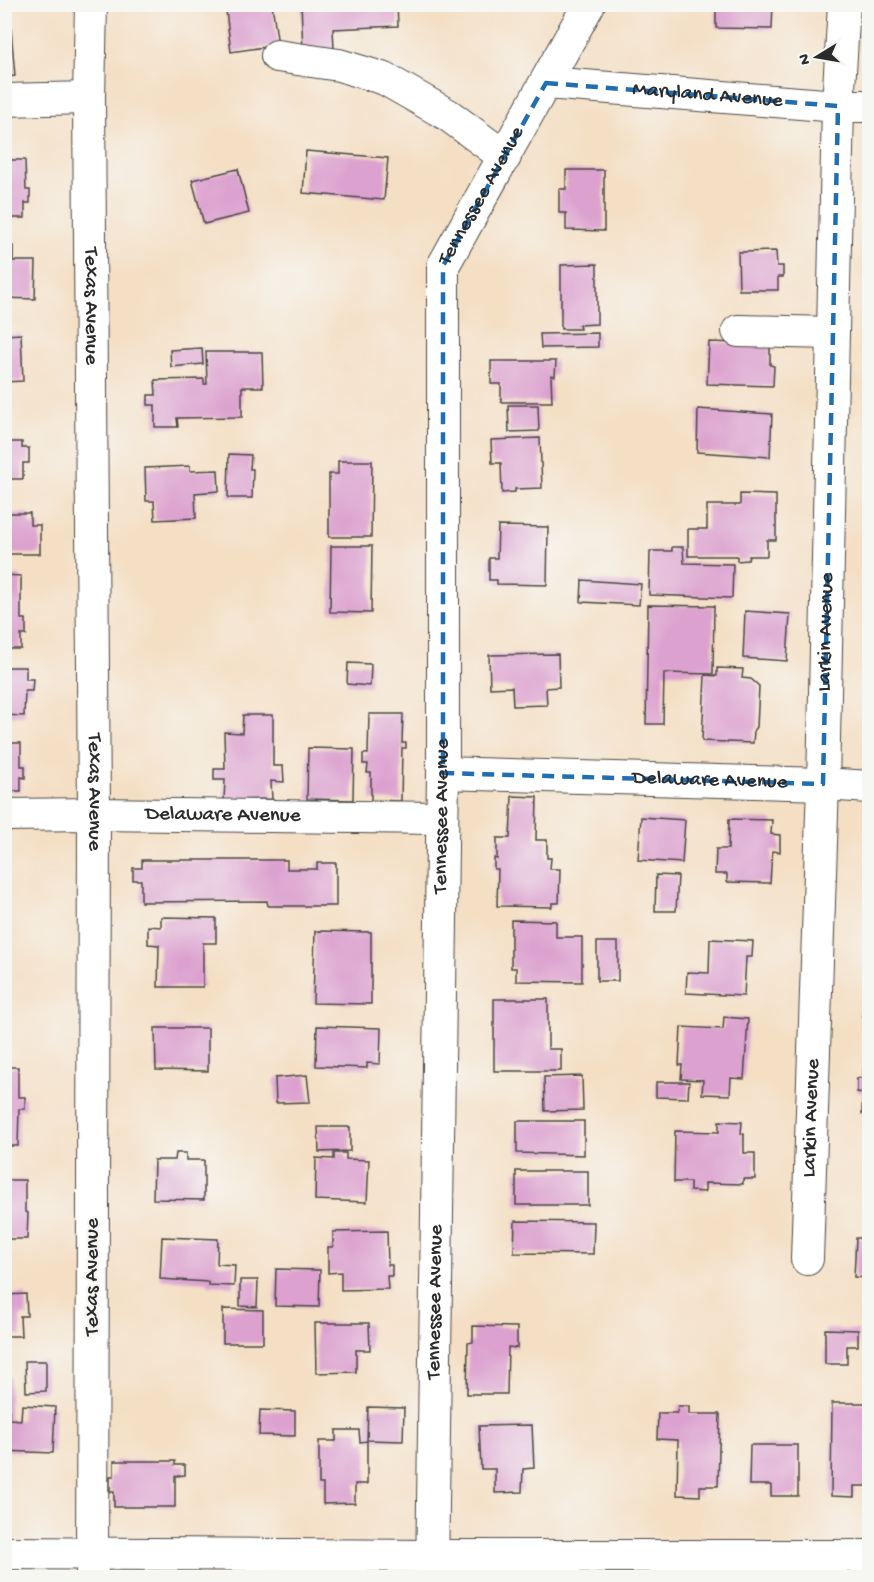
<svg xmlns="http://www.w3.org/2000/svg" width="874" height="1582" font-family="'Gochi Hand',sans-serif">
<rect width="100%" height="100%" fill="#f6f6f2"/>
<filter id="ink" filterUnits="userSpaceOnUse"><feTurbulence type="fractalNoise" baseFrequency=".0167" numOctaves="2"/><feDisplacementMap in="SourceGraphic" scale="12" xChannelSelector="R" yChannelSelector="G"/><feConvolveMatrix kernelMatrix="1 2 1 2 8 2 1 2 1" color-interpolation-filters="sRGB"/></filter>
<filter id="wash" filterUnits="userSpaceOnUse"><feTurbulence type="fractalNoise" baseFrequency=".008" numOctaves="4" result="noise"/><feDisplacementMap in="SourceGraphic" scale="24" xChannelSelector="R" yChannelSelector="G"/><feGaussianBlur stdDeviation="1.35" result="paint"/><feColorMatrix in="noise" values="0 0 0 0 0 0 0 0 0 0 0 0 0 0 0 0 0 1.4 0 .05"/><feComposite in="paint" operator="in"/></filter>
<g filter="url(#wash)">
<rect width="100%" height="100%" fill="#f4dfc5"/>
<g id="blocks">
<!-- building -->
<g fill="#dca1cf">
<polygon points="272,4 278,45 231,52 226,11"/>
<polygon points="301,4 397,4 398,26 333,29 334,49 303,50"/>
<polygon points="716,4 773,4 772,29 716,28"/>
<polygon points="4,29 11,29 15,76 4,77"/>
<polygon points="306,151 388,158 384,200 303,193"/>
<polygon points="4,160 25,160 26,190 30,190 30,203 25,203 25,218 4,218"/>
<polygon points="238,169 249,213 204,224 192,180"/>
<polygon points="566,170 604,170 604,231 566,230 566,213 559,213 559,189 566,189"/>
<polygon points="4,246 13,246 13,261 36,261 35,299 4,298"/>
<polygon points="776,251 777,266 783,266 783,277 778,277 778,290 739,290 738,252"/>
<polygon points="597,264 597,324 579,325 580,329 561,329 561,265"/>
<polygon points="598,333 598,347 541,348 540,334"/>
<polygon points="21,334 23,381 4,382 4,335"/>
<polygon points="709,342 770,344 770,365 774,366 773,386 707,384"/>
<polygon points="202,348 203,364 171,367 170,350"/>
<polygon points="206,352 262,352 263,387 242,387 242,417 177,418 178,427 155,427 155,405 148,405 148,395 156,395 155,380 204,379 204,384 207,384"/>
<polygon points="491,361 556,361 555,376 551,375 552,402 501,402 501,384 491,384"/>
<polygon points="508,405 538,405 539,431 509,432"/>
<polygon points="698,409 772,414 770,457 697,452"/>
<polygon points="540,438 542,488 515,489 515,492 502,493 501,463 492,463 491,440"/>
<polygon points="4,442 22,442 22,448 29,448 29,463 23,463 23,479 4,479"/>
<polygon points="229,454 251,455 250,469 253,469 252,498 228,498"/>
<polygon points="338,461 372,461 371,537 329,537 329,474 338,474"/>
<polygon points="190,466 190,471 218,470 219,491 195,493 196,518 155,520 154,501 146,501 145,468"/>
<polygon points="740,494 776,495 776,540 767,540 767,556 749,556 748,560 737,561 737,556 688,556 688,529 707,529 707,505 740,505"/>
<polygon points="5,513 30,513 30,525 40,525 40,554 5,554"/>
<polygon points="498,526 548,527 547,585 497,584 497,580 489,580 489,558 497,558"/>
<polygon points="331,546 372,546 371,613 330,612"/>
<polygon points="672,547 683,547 684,563 733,564 732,598 649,595 650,551 672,551"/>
<polygon points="4,575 21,576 21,619 26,619 26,635 21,635 21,649 4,649"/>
<polygon points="582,580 641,584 639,605 581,602"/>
<polygon points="648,605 714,606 713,674 664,673 663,724 646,724"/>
<polygon points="745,611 790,614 787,661 743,658"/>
<polygon points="558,654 559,687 546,688 547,705 513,706 512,687 490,688 489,655"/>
<polygon points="348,663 371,664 370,686 347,684"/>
<polygon points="4,667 26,667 26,679 33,679 32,691 25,691 24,716 4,715"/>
<polygon points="717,668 743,669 742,678 751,679 759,686 757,727 754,731 753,743 702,741 705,675 717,676"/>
<polygon points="369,714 403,714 402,743 406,743 406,748 402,748 401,801 371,800 371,773 367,773 368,764 363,764 363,754 368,754"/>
<polygon points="243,715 273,715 273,766 283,766 284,782 271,781 272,799 224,800 225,780 214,780 214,769 225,769 224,732 242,733"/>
<polygon points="4,743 21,743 21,766 25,766 25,778 21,777 21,791 4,791"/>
<polygon points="308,748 354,749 353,800 307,799"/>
<polygon points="512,796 537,797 536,840 547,840 547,858 551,858 550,869 560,869 559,903 552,903 552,907 497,906 498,869 494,869 494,858 497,859 497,838 510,838"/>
<polygon points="641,817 685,820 682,863 638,860"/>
<polygon points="729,819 772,820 771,834 780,835 780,852 772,851 770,883 727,882 727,874 715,874 716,849 728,849"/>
<polygon points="142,860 287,860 287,869 317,869 317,863 336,863 336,906 268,906 267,901 141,902 141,880 133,880 133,868 142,868"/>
<polygon points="656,875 678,876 676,911 655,911"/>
<polygon points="161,917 216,918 216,943 203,943 203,987 158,987 159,945 148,944 148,926 161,927"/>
<polygon points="511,920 556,921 556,937 582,937 582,982 516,981 516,968 511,968"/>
<polygon points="315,931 371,932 371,1004 313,1003"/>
<polygon points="710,939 753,941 752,957 746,957 744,996 686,993 687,972 709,973"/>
<rect x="597" y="942" width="21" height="39"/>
<polygon points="866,966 870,966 870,1016 863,1016"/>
<polygon points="494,999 548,999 548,1049 561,1049 561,1071 494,1071"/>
<polygon points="724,1017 748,1019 744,1079 731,1078 730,1095 702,1094 703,1080 681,1079 682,1065 679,1065 681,1027 723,1029"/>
<polygon points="317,1026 381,1028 380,1064 367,1063 367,1068 316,1066"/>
<polygon points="155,1028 208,1028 208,1071 156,1070"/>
<polygon points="864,1062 870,1062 870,1114 862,1114 863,1093 857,1092 857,1078 863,1078"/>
<polygon points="4,1067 18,1067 18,1097 25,1097 25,1109 19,1109 18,1146 4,1146"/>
<polygon points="307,1075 310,1102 276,1103 275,1078"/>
<polygon points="582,1076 583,1110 545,1111 544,1077"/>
<polygon points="656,1082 689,1082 688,1098 656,1097"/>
<polygon points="517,1121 584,1121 584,1155 517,1153"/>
<polygon points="719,1121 742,1122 741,1134 744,1134 744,1153 755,1153 755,1179 743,1179 743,1184 705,1183 705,1192 690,1191 690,1182 674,1182 675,1131 719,1132"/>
<polygon points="318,1127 350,1127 350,1151 319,1152"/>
<polygon points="176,1153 186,1153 186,1160 204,1160 204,1200 153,1199 154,1160 175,1160"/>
<polygon points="334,1153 346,1153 346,1159 369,1160 367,1202 315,1200 316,1158 334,1159"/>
<rect x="516" y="1171" width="72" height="34"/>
<polygon points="4,1180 25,1180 25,1212 28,1213 27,1239 4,1239"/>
<polygon points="515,1221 594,1222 593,1254 514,1253"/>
<polygon points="387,1231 388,1265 392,1265 392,1276 387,1276 388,1289 341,1290 341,1272 328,1273 328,1247 333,1247 333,1232"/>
<polygon points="162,1237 218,1239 217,1264 235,1265 234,1286 208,1285 208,1282 160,1279"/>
<polygon points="856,1238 870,1238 870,1278 854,1277"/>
<polygon points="276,1269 320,1270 319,1307 275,1306"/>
<polygon points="240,1280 258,1280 257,1307 240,1306"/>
<polygon points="26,1294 27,1316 20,1316 21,1336 4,1336 4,1295"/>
<polygon points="223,1309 263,1310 263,1343 223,1343"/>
<polygon points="315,1323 369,1323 370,1350 356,1350 356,1372 316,1373"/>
<polygon points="473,1326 517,1327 517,1348 508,1347 507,1394 467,1394 468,1343 473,1342"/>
<polygon points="825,1329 858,1330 858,1346 847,1346 847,1364 825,1364"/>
<polygon points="25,1361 46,1361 46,1391 26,1392"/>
<polygon points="4,1376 10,1377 9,1419 21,1420 22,1405 55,1407 53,1453 4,1451"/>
<polygon points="832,1403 870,1403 870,1486 854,1486 854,1497 831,1496"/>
<polygon points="678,1406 689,1406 689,1414 720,1414 718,1486 700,1486 700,1496 677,1495 678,1440 657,1439 658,1413 677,1413"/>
<polygon points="368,1407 404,1408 403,1441 367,1440"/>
<polygon points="260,1410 295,1411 295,1436 259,1435"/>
<polygon points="532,1425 534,1468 523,1469 522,1492 495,1493 495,1469 481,1469 479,1426"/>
<polygon points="336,1430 359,1430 360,1442 367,1441 367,1484 355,1484 355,1503 323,1504 323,1484 319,1484 319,1441 336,1441"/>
<polygon points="750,1445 798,1445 798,1496 771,1496 771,1485 749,1485"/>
<polygon points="114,1461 175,1461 175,1465 185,1465 185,1475 175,1476 175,1507 114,1507 114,1492 110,1492 110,1476 114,1476"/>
</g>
</g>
</g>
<g filter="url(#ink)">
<use href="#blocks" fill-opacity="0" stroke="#494642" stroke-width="1.5"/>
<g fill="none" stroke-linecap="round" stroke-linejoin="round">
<!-- minor casing -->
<g stroke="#494642" stroke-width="34">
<g id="minor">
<path id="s1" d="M91,4L89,98L94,814L92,1578"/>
<polyline points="277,56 339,65 385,79 448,115 505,157"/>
<path id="s2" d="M546,83L838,106H870"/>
<polyline points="4,100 89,98"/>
<polyline points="738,331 833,333"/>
<path id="s3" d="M443,773L823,784L870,787"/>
<path id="s4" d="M4,815L94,814L442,818"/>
<path id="s5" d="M807,1259L823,784L838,106L844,4"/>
<polyline points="4,1553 433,1556 870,1556"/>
<path id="s6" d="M432,1578L443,773V266L589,4"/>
</g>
</g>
<!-- minor -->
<use href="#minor" stroke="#fff" stroke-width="32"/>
</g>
</g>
<!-- marked area -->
<path fill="none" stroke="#1f6fb2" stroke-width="4.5" stroke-dasharray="12 8" stroke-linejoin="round" d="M546,83L838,106L823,784L443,773V266Z"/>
<g text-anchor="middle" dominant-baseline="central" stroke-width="5" stroke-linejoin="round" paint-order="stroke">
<!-- street labels -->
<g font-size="21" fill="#2b2b2b" stroke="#f6f6f2">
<text stroke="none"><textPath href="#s2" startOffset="162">Maryland Avenue</textPath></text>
<text stroke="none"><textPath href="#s6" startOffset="1392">Tennessee Avenue</textPath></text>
<text stroke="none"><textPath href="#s1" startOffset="302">Texas Avenue</textPath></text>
<text stroke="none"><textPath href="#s5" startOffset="627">Larkin Avenue</textPath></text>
<text stroke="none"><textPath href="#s3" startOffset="267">Delaware Avenue</textPath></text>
<text stroke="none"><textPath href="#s1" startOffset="788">Texas Avenue</textPath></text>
<text stroke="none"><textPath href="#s4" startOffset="219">Delaware Avenue</textPath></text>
<text stroke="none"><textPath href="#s6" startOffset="762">Tennessee Avenue</textPath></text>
<text stroke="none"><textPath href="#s5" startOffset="141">Larkin Avenue</textPath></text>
<text transform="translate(93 1277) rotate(-90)">Texas Avenue</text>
<text stroke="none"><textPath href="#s6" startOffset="276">Tennessee Avenue</textPath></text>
</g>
</g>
<!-- margin -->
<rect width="874" height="1582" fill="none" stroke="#f6f6f2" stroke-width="24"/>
<!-- north arrow -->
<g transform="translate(817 57) rotate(259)" stroke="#f6f6f2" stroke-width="4.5" paint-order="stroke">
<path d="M0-4.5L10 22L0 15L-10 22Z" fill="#2b2b2b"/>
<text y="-9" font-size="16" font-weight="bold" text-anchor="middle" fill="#2b2b2b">N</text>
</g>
</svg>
